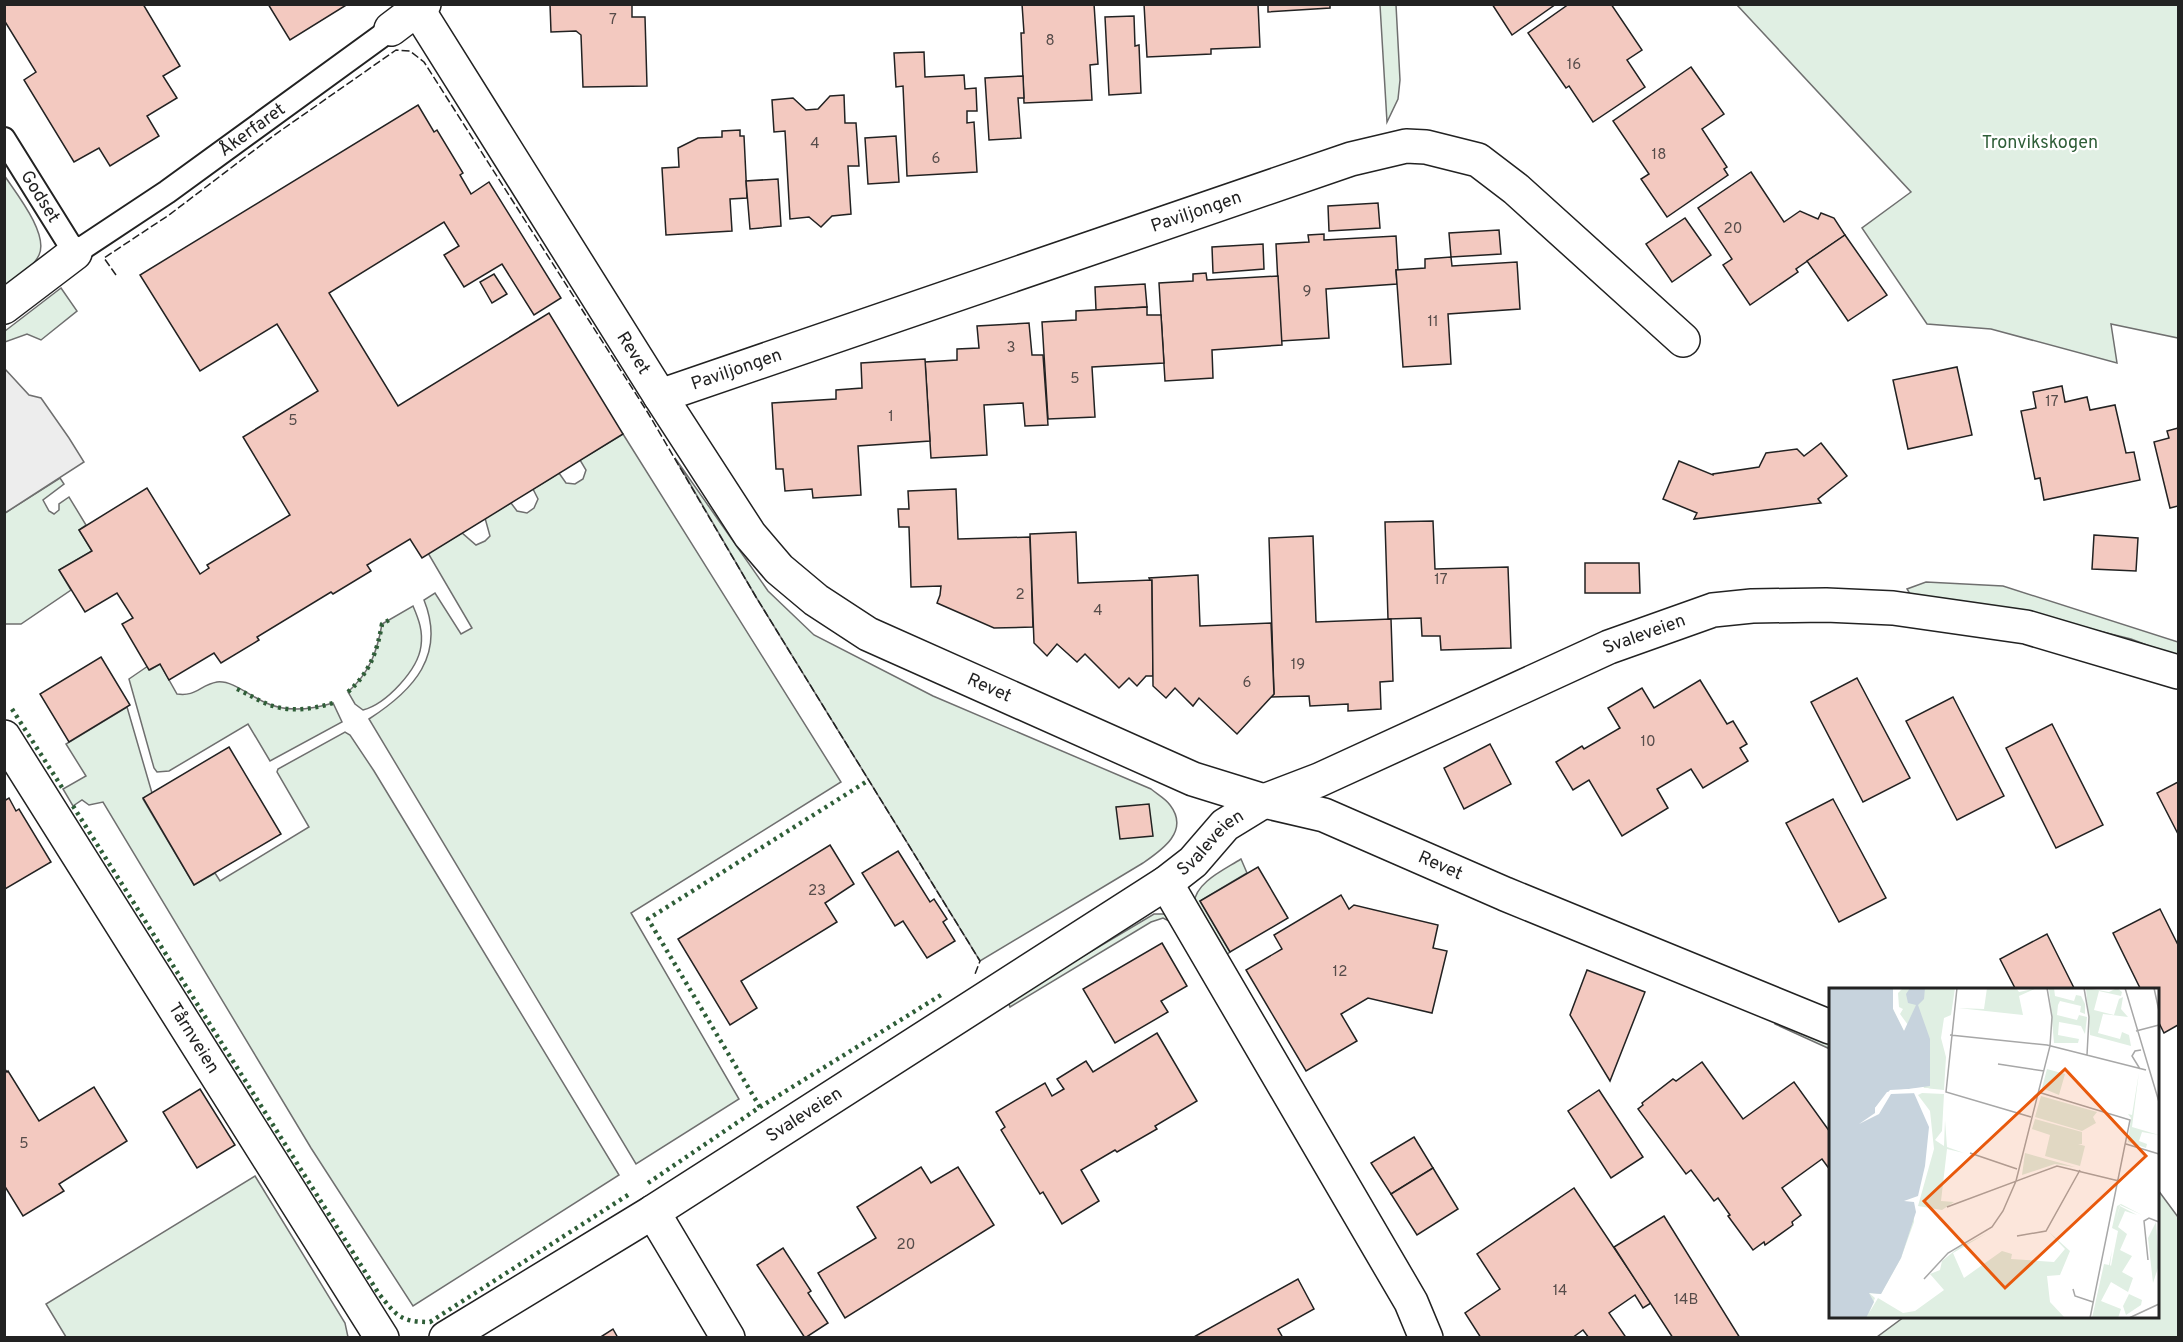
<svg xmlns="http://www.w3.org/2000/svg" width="2183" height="1342" font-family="Overpass,sans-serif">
<rect width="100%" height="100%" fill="#fff"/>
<!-- green -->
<g fill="#e0efe3" stroke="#6f6f6f" stroke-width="1.5">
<polygon points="1380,5 1396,5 1400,80 1398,99 1387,122"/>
<polygon points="1737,5 2178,5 2178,338 2111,324 2117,363 1991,329 1927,324 1862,228 1911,192"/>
<path d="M4,175C16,193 49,234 39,255C33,268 16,278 4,287Z"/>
<polygon points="61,288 77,311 41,340 27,334 5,342 5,331"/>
<path d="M623,434L841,782L631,913L739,1099L636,1164L369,719C414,690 446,655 424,600L435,593L461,634L472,628L428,553L462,533L476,545L485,541L490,536L485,518L511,503L517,511L527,513L534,508L538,499L533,489L559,473L566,483L575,484L583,479L586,470L580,460Z"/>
<path d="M675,458L768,591L814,635L933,696L1151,789C1157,794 1166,799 1170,805C1190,831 1162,850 1143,863L980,961L756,597Z"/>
<polygon points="60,478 64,484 43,500 49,511 54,514 59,510 59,504 69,497 86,525 79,530 92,551 59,570 71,590 21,624 5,624 5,513"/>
<polygon points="1926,582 2003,586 2178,642 2178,657 2131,639 2046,618 1910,594 1907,589"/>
<path d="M413,606C419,620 423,631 421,646C418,670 386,704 363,710L355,704L348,692C370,672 377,652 382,624Z"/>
<path d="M160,664L177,694C196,697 200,685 217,682C232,680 250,696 264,702C286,713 310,710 333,703L342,722L270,761L248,724L169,771L157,772L154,768L129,679L148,666L150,670Z"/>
<polygon points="127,707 152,793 143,799 194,885 215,873 220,881 309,827 277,772 278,769 345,732 350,735 374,771 619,1175 413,1306 311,1148 103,802 89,805 82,800 73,806 63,789 86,776 66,744"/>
<path d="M1241,859L1247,873L1200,901L1230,952L1226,955L1194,903C1196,882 1224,870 1241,859Z"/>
<polygon points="1154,914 1168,914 1171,922 1163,918 1151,922 1010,1007 1008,1001"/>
<polygon points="1775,1018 1830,1039 1830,1049 1775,1024"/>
<polygon points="255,1176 345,1323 348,1337 66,1337 46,1304"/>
<polygon points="2158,1190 2178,1217 2178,1337 1877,1337 1904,1317 2158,1316"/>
</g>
<!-- parking -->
<polygon fill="#ededed" stroke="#6f6f6f" stroke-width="1.5" points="5,369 29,395 41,398 69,438 84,462 5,513"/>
<!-- building -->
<g fill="#f3c9c0" stroke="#222" stroke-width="1.5">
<polygon points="4,4 143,4 180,66 163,76 177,98 147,116 159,136 110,166 99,148 74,162 24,80 36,72 4,20"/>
<polygon points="268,4 348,4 290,40"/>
<polygon points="550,4 632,4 632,17 645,17 647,86 583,87 581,35 576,31 551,32"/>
<polygon points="1022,4 1094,4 1098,64 1090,65 1092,100 1024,103 1021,33 1024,33"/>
<polygon points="1144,4 1258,4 1260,47 1211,49 1211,54 1147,57"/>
<polygon points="1268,4 1330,4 1330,8 1268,12"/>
<polygon points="1492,4 1556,4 1512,35"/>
<polygon points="1569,4 1611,4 1642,50 1627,60 1645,87 1593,122 1569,86 1566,88 1528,33"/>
<polygon points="1134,16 1135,46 1139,45 1141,93 1109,95 1105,17"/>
<polygon points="924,52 925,77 964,75 965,89 976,88 977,111 967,111 967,123 974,122 977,172 907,176 903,86 896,87 894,53"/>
<polygon points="1691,67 1724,114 1702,129 1727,167 1724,169 1728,175 1667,217 1641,179 1649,174 1613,121"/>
<polygon points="1023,76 1024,98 1018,98 1021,138 989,140 985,78"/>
<polygon points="844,95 845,123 856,123 859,166 848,166 851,214 832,216 821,227 809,217 790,219 785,131 774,132 772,100 793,98 806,110 818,109 830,96"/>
<polygon points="418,105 434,132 437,130 463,173 460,175 471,194 489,182 561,298 534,315 502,264 464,287 444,255 459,246 444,222 329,293 398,406 549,313 623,434 422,558 410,539 367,565 371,571 333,594 331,592 257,637 259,640 221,663 214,653 169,680 160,664 149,670 122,624 133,618 117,593 85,612 59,570 92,551 79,530 147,488 200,574 209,568 207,565 290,515 243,437 318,391 277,324 200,371 140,275"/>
<polygon points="740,130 740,136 744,136 747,198 730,199 732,231 666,235 662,168 679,167 678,148 698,138 722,137 722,131"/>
<polygon points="896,136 899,182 868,184 865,138"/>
<polygon points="1751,172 1784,222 1800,211 1818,219 1821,213 1834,218 1845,235 1796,269 1798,272 1750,305 1723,265 1732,259 1698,208"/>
<polygon points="778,179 781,226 750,229 746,181"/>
<polygon points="1378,203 1380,228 1329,231 1328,206"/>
<polygon points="1685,218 1711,255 1672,282 1646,244"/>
<polygon points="1499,230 1501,254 1451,257 1449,233"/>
<polygon points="1324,234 1324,240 1396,236 1398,270 1396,270 1397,284 1326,289 1329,338 1281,341 1276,244 1309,242 1308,235"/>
<polygon points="1845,235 1887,295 1848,321 1807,261"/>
<polygon points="1263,244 1264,269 1213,273 1212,247"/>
<polygon points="1451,257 1452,266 1517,262 1520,309 1448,314 1451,364 1403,367 1396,270 1425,268 1425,259"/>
<polygon points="1206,273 1207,280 1278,276 1282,345 1212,350 1213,378 1165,381 1159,283 1193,281 1193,274"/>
<polygon points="494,274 507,294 492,303 480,282"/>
<polygon points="1145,284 1147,307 1096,310 1095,287"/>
<polygon points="1147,307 1147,315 1161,315 1164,363 1092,367 1095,417 1048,419 1042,322 1076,320 1076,311"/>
<polygon points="1029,323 1032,355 1043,355 1048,425 1025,426 1023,403 984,405 987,455 931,458 925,362 957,360 957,349 979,348 977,326"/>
<polygon points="925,359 930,441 858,446 861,495 813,498 812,489 785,491 783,469 776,469 772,403 836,399 836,390 862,388 861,363"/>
<polygon points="1957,367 1972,435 1908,449 1893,380"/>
<polygon points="2062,386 2065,402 2087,397 2090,410 2115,405 2126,453 2134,452 2140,480 2044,500 2040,478 2035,479 2021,411 2036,408 2033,392"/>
<polygon points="2178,428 2178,506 2170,508 2154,442 2169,438 2167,431"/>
<polygon points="1821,443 1847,476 1818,499 1821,503 1694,519 1697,513 1663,499 1679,461 1713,475 1713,474 1759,467 1766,453 1797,449 1804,456"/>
<polygon points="956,489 958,539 1030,537 1033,627 994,628 937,603 940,595 941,586 911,587 909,527 899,527 898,509 909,509 908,491"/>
<polygon points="1433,521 1435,569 1508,567 1511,648 1441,650 1440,636 1422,636 1421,618 1388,619 1385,522"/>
<polygon points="1076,532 1078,583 1152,580 1153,676 1146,676 1137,686 1129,678 1119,688 1085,654 1077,662 1057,644 1047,656 1034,643 1030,534"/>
<polygon points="2094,535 2138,538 2136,571 2092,569"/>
<polygon points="1313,536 1316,622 1391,619 1393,681 1380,682 1381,709 1348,711 1348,704 1310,706 1309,696 1271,697 1274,694 1269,538"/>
<polygon points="1585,563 1639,563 1640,593 1585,593"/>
<polygon points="1198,575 1200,626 1271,623 1274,694 1237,734 1199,698 1193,706 1175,688 1166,698 1153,686 1152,580 1150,580 1149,578"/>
<polygon points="101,657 130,705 69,742 40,694"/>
<polygon points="1857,678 1910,778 1863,802 1811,702"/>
<polygon points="1700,680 1727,724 1733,721 1747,744 1740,748 1748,761 1703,788 1691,769 1657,789 1668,808 1622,836 1589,780 1573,790 1556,762 1582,746 1584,749 1620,728 1608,708 1642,688 1654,708"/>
<polygon points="1953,697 2004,796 1957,820 1906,721"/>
<polygon points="2052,724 2103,825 2056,848 2006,748"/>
<polygon points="1490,744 1511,784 1464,809 1444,768"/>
<polygon points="229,747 281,834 194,885 143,798"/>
<polygon points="2178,782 2178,834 2157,793"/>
<polygon points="9,798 16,811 19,809 51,862 5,889 4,801"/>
<polygon points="1833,799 1886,898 1839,922 1786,823"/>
<polygon points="1149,804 1153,836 1120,839 1116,807"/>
<polygon points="830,845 854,884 825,903 837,922 741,981 757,1008 730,1025 678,939"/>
<polygon points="898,851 930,902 934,899 947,919 943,922 955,941 927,958 903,921 895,926 862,873"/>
<polygon points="1258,867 1288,918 1230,952 1200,901"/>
<polygon points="1341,895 1349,909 1354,905 1438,925 1433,948 1447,951 1432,1013 1368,998 1341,1014 1357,1041 1306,1071 1246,970 1282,949 1274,935"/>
<polygon points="2160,909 2178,945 2178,1025 2164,1033 2158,1021 2158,990 2141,990 2113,933"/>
<polygon points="2047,934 2075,990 2016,990 2000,959"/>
<polygon points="1162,943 1187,986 1161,1001 1168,1012 1115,1043 1083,989"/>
<polygon points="1587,970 1645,992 1610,1081 1570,1015"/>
<polygon points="1157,1033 1197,1101 1155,1126 1157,1129 1117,1152 1115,1150 1081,1170 1099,1201 1062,1224 1043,1192 1040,1194 1001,1130 1005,1127 996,1112 1045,1083 1052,1096 1064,1089 1057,1079 1086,1061 1093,1072"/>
<polygon points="1702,1062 1743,1119 1794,1082 1830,1132 1830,1170 1822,1159 1782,1188 1801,1215 1792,1222 1793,1225 1765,1245 1764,1242 1753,1250 1728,1216 1730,1215 1718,1198 1714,1201 1691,1170 1686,1174 1638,1109 1643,1105 1642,1103 1673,1079 1676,1081"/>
<polygon points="4,1068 7,1072 8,1071 39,1121 94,1087 127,1141 59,1184 64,1191 23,1216 4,1185"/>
<polygon points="200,1089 235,1145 197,1168 163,1112"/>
<polygon points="1599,1090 1643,1157 1611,1178 1568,1111"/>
<polygon points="1414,1137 1433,1168 1391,1194 1371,1163"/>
<polygon points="921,1167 931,1183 958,1167 994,1225 845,1318 818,1273 876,1238 857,1207"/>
<polygon points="1433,1168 1458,1209 1417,1235 1391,1194"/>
<polygon points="1574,1188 1651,1303 1643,1308 1635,1295 1609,1313 1625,1336 1622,1338 1589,1338 1583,1330 1572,1338 1481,1338 1465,1313 1500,1289 1477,1254"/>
<polygon points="1664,1216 1740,1338 1673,1338 1614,1247"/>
<polygon points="783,1248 811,1291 808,1293 828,1323 805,1338 757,1265"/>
<polygon points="1298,1279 1314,1309 1278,1329 1283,1338 1192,1338"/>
<polygon points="613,1329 618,1338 599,1338"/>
</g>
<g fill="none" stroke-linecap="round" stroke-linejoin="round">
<!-- service casing -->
<g stroke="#222" stroke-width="26">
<g id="service">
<path id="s1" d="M4,139L75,253L167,192L391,29"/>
</g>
</g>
<!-- minor casing -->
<g stroke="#222" stroke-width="36">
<g id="minor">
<path id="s2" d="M418,10L660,396L750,535L779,569L816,600L868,634L1193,779L1264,801L1324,815L1505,894L1830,1027"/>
<polyline points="391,29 424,4"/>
<polyline points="4,307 75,253"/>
<path id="s3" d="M660,396L1351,159L1406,146L1426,147L1478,160L1516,189L1683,340"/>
<path id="s4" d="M4,737L382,1338"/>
<polyline points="1166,883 1411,1302 1426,1338"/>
<polyline points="653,1212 728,1338"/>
<path id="s5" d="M446,1338L653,1212L1166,883L1193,862L1225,825L1264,801L1319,780L1609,647L1713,610L1752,606L1826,605L1893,608L2026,627L2178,672"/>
</g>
</g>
<!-- service -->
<use href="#service" stroke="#fff" stroke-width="22"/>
<!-- minor -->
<use href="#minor" stroke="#fff" stroke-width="33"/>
<!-- hedge -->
<g stroke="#2f5e38" stroke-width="4.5" stroke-dasharray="3 4.5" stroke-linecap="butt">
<path d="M237,689C246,693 254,698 263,702C285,713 310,710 333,703"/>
<path d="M348,692C370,672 377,652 382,624L389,620"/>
<polyline points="12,709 63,789"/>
<path d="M73,806L379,1294C397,1316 400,1322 430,1322L631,1193"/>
<polyline points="760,1107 648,919 869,780"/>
<polyline points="648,1183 760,1107 941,995"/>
</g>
<!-- fence -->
<polyline stroke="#222" stroke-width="1.5" stroke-dasharray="8 3" stroke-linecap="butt" points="116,275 104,258 169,215 273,136 396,50 410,51 424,62 648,413 756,597 980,961 975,974"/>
</g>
<g text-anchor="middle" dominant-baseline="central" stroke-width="4.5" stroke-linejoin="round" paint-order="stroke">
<!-- number labels -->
<g font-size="15" fill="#564c4a">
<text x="613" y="20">7</text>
<text x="1050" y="41">8</text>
<text x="1574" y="65">16</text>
<text x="815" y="144">4</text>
<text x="1659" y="155">18</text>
<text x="936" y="159">6</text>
<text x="1733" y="229">20</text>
<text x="1307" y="292">9</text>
<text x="1433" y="322">11</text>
<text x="1011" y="348">3</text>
<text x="1075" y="379">5</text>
<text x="2052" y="402">17</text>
<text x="891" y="417">1</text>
<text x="293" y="421">5</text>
<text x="1441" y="580">17</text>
<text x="1020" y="595">2</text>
<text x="1098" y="611">4</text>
<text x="1298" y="665">19</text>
<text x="1247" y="683">6</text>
<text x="1648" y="742">10</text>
<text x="817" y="891">23</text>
<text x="1340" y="972">12</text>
<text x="24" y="1144">5</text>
<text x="906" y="1245">20</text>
<text x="1560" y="1291">14</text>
<text x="1686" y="1300">14B</text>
</g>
<!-- street labels -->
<g font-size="18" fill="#222" stroke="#fff">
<text stroke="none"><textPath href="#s1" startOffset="350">Åkerfaret</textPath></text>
<text stroke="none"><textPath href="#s1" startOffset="68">Godset</textPath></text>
<text stroke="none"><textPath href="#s3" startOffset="567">Paviljongen</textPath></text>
<text stroke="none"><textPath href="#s2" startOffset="405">Revet</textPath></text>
<text stroke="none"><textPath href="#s3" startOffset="81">Paviljongen</textPath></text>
<text stroke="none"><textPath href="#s5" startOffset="1396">Svaleveien</textPath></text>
<text stroke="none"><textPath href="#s2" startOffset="909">Revet</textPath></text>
<text stroke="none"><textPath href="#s5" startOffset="912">Svaleveien</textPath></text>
<text stroke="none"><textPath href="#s2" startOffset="1395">Revet</textPath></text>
<text stroke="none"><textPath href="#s4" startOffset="356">Tårnveien</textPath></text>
<text stroke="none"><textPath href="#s5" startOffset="422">Svaleveien</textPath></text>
</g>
<!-- park labels -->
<g font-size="18" fill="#2f5e38" stroke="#fff">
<text x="2040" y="143">Tronvikskogen</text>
</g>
</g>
<!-- overview -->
<g transform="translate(1829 988)">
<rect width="330" height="330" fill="#fff"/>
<path d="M52,0H64V21L75,43L79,39L83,28L79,37L71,26L74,21L70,19L69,5L74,0H126L122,27L115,30L112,50L117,69L115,102L95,100ZM158,0H187L190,4L208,0L190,8L194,27L129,20L155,21ZM220,0H225L226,8L245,13L247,7L252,8L256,16V26L251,24L252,18L231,13L229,17L228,27L248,32L250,27L258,29L256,46L252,38L230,34L229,47L250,51L249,55H225ZM257,0L280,4L288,0L293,4L292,8L270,3L265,22L285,27L290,11L294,9L292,21L299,29L274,26L269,45L291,51L293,44L300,47L302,58L261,47ZM218,81L236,86L230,107L213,100ZM310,84L303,139L330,147L313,144L310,153L318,156L317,160L299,154L302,130L299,126L303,127ZM93,105L115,106L113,143L106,152L115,158L116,132L118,159L135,165L118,161L112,213L125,214L113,222L89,218L105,161L101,123L89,107ZM212,108L268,124L264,129L267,135L253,143L206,129ZM206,131L253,144V156H249L256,158L251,178L216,168L221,147L203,141ZM196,165L246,179L226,176L193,187ZM84,214L85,234L72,270L52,306L40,305L46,310L40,325L49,310L74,325L86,323L115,302L101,286L111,282L113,273L129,260L158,245L124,265L135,290L173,263L183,266L182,271L225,274L236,261L220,244L241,263L231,287L218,288L221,314L236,330H21L78,215ZM292,216L313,227L291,217L286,235L291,218L308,227L296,223L289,239L298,246L291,262L303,268L293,284L304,290L299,304L282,294L272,313L292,321L289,330H263L275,276L280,277L283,262L281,277L282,278L289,243L283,240L288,218ZM327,234L330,277L324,295L319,250ZM300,306L313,312L312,317L297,327L294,318Z" fill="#e0efe3"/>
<path d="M0,0H64V21L75,43L87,17L79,15L77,6L81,0H96L95,11L89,17L101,51V98L58,104L46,120L47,125L61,105H85L100,139L96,178L89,208L75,213L85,214L87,224L72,270L52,306L40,305L45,314L37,330H0Z" fill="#c7d3dd"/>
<path d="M99,100L101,102L89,105L62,106L50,126L30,136L46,125V120L61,102Z" fill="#fff"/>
<path fill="none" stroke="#a7a7a7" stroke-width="1.5" d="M128,0L117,104L202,129M255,0L260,29L258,67M296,0L330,114M325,0L330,23M307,43L330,37M121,47L218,57L317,82M169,76L215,83M311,81L303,68L306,63L312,62M209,104L301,132L261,330M297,156L330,166M141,165L188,181M118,219L228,178L290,193M188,248L217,243L251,182M319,272L315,233L320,230L330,234M95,291L119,265L163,239L174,223L187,193L221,58L223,29L218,0M244,301L246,308L264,314M300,330L330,316"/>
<path fill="#e8590c" fill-opacity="0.15" stroke="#e8590c" stroke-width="3" d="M236,81L317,168L176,300L95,213Z"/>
<rect width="330" height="330" fill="none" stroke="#222" stroke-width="3"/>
</g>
<!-- border -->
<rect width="2183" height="1342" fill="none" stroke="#222222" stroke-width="12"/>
</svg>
